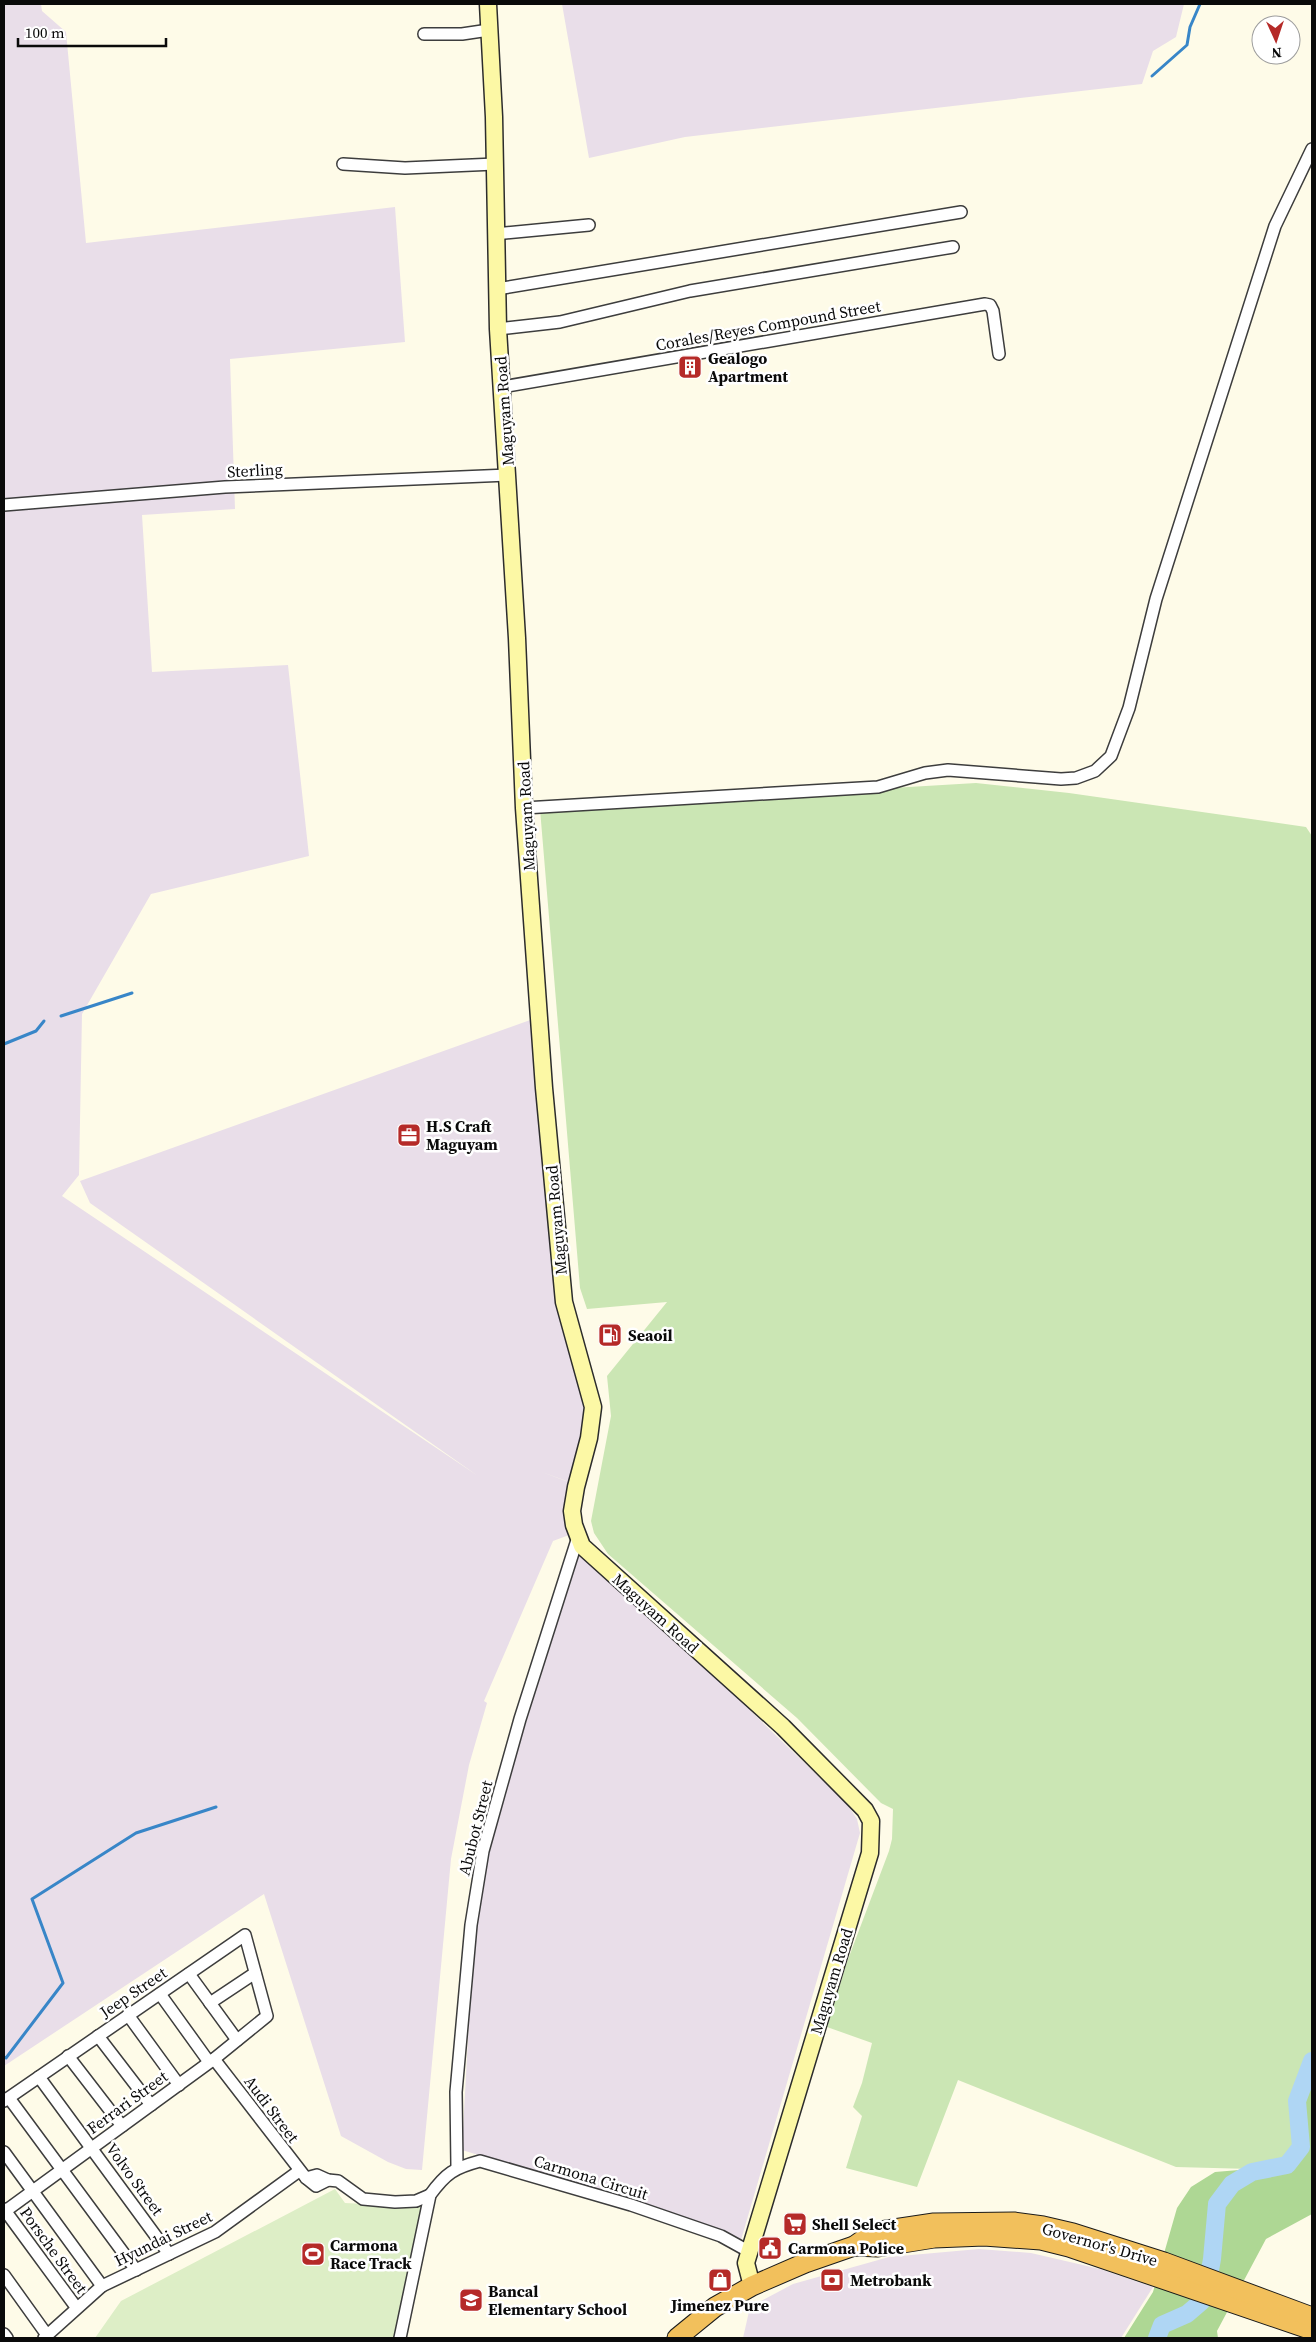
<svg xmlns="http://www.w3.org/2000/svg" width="1316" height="2342" font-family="'Source Serif 4',serif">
<rect width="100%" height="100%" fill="#fefbe8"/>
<!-- industrial -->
<g fill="#e9dee9">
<polygon points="4,4 41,4 42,11 66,32 86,243 395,207 405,342 230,359 235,509 142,515 152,672 288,665 309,856 151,894 82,1014 79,1175 62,1196 478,1476 90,1203 80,1181 533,1019 562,1300 591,1407 575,1484 539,1471 574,1484 567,1524 569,1535 553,1541 484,1701 487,1703 469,1765 451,1859 422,2170 406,2169 388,2162 341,2136 264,1894 4,2066"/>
<polygon points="562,4 1184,4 1176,37 1153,51 1142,84 685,137 589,158"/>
<polygon points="574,1550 730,1691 847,1804 857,1819 860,1833 741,2240 726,2231 462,2150 474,1926 487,1849 540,1677"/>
<polygon points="979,2249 1031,2253 1100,2269 1153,2287 1121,2338 743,2338 750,2307 793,2284 889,2257"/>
</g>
<!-- green -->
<polygon fill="#cbe6b4" points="976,783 1069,793 1306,827 1312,836 1312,2053 1292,2102 1296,2145 1285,2161 1251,2169 1176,2167 958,2080 917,2187 846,2168 862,2116 853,2107 862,2083 872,2043 827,2027 847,1962 889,1851 892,1839 893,1809 881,1803 797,1718 608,1554 594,1533 591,1521 611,1416 607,1376 667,1302 587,1309 580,1288 540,809"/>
<!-- forest -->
<polygon fill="#aed794" points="1312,2055 1312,2214 1266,2239 1217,2331 1218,2338 1124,2338 1153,2292 1177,2208 1191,2187 1215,2172 1251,2169 1285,2162 1297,2145 1293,2102"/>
<!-- pitch -->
<polygon fill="#ddeec6" points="335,2189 345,2203 426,2207 397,2338 95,2338 121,2301"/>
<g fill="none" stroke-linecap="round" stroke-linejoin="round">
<!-- stream -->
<g stroke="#3886c8" stroke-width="3">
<polyline points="1152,76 1187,45 1190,27 1200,4"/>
<polyline points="61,1016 132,993"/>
<polyline points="4,1044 36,1031 44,1021"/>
<polyline points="4,2057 6,2058 63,1983 32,1899 136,1833 216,1807"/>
</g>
<!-- river -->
<polyline stroke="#afd6f4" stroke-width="18" points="1157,2338 1162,2325 1187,2314 1201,2302 1207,2287 1212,2259 1217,2204 1232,2184 1252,2172 1287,2165 1301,2147 1297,2101 1312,2061"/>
<!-- minor casing -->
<g stroke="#3d3d3d" stroke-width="14">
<g id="minor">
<polyline points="424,34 462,34 489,30"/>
<polyline points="343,164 405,168 495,164"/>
<polyline points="495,234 589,225"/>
<polyline points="497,289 961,212"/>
<polyline points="498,329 560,322 690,291 953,247"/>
<polyline points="502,387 985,304 990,305 993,311 999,354"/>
<polyline points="4,505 225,487 508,475"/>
<polyline points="524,808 878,787 925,773 948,770 1061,779 1076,778 1095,771 1111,756 1129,708 1156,599 1275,226 1312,149"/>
<polyline points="189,1974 237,2040"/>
<polyline points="160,1994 209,2062"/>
<polyline points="210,2003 255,1973"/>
<polyline points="128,2015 179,2085"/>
<polyline points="98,2036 151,2105"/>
<polyline points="68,2056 122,2126"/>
<polyline points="214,2059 306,2178 316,2186 328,2180"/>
<polyline points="39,2077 169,2254"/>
<polyline points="9,2098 136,2270"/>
<polyline points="4,2101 245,1935 267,2016 214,2059 4,2212"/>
<polyline points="4,2152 102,2286"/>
<polyline points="457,2167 456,2092 471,1925 483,1851 520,1719 578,1537"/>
<polyline points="306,2178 317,2175 328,2180 338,2181 363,2199 395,2202 416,2201 430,2195"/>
<polyline points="4,2209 76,2307"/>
<polyline points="4,2275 47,2335"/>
<polyline points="4,2334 7,2338"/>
<polyline points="44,2338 102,2286 215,2232 299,2171"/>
<path d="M400,2338L430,2195C446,2173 454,2168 480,2161L631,2205L721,2236L750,2252"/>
</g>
</g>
<!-- secondary casing -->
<g stroke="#2c2c2c" stroke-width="19">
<polyline id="secondary" points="488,4 494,117 498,329 517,638 524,808 544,1088 564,1302 593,1407 589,1438 576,1487 572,1511 574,1525 582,1546 783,1727 865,1810 871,1821 870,1853 746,2263 752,2286"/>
</g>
<!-- trunk casing -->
<g stroke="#1b1b1b" stroke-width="21">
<g id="trunk">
<polyline points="854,2246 878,2247 934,2238 984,2236 1041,2240 1069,2247 1312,2330"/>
<polyline points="677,2338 715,2307 752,2286 805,2263 854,2246 874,2232 934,2223 1014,2222 1043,2226 1073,2233 1164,2262 1312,2317"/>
</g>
</g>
<!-- minor -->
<use href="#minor" stroke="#fff" stroke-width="11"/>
<!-- secondary -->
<use href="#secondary" stroke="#fcf8a5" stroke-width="16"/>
<!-- trunk -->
<use href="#trunk" stroke="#f2c05c" stroke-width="19"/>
</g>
<!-- icons -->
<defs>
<g id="building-square" transform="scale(1.25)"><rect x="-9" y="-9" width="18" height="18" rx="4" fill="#b52a28" stroke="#fff"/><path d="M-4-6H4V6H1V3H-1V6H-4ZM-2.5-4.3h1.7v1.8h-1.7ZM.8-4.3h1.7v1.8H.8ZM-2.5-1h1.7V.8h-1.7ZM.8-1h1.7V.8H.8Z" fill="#fff"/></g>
<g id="office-square" transform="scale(1.25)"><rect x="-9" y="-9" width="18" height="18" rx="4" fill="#b52a28" stroke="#fff"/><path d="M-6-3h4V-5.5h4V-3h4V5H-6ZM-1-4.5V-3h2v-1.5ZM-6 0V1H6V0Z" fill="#fff"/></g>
<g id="fuel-square" transform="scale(1.25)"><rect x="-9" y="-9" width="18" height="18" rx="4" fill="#b52a28" stroke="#fff"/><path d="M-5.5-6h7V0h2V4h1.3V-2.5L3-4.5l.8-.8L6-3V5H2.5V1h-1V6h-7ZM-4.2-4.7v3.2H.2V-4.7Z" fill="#fff"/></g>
<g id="supermarket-square" transform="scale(1.25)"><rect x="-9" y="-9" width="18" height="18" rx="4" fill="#b52a28" stroke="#fff"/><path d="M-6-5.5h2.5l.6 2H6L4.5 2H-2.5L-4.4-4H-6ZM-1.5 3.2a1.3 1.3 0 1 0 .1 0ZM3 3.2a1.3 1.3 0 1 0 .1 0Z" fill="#fff"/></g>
<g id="civic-square" transform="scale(1.25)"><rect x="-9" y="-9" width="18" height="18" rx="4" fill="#b52a28" stroke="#fff"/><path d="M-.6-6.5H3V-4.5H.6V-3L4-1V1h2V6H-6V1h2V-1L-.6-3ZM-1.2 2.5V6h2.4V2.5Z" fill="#fff"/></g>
<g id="stadium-square" transform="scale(1.25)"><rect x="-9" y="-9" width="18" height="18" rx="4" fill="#b52a28" stroke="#fff"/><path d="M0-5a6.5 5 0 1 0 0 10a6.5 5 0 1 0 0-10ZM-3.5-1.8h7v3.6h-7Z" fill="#fff"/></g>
<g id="shop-square" transform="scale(1.25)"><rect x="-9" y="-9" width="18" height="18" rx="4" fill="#b52a28" stroke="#fff"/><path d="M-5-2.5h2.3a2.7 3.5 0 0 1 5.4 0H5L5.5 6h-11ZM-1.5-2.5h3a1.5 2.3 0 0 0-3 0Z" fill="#fff"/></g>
<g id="bank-square" transform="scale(1.25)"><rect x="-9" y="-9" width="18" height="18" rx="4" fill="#b52a28" stroke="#fff"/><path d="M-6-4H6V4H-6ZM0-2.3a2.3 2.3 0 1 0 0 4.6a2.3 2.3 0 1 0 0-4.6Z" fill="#fff"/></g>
<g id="school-square" transform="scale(1.25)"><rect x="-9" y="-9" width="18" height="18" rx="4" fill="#b52a28" stroke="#fff"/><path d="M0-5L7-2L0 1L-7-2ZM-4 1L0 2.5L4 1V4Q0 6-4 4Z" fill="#fff"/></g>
</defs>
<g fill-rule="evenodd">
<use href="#building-square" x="690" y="367"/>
<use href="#office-square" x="409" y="1135"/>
<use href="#fuel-square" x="610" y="1335"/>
<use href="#supermarket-square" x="795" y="2224"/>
<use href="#civic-square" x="770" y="2248"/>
<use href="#stadium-square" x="313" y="2254"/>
<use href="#shop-square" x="720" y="2280"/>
<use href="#bank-square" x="832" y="2280"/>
<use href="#school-square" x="471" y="2300"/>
</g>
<g text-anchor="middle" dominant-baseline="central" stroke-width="5" stroke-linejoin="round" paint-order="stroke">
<!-- street labels -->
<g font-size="16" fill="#0a0a0a" stroke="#fff">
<text transform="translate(768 325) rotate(-10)">Corales/Reyes Compound Street</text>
<text transform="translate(504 411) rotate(-94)">Maguyam Road</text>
<text transform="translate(255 470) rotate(-3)">Sterling</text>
<text transform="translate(526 816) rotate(-93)">Maguyam Road</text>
<text transform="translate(556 1220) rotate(-95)">Maguyam Road</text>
<text transform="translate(656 1613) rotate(42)">Maguyam Road</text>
<text transform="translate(475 1828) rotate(-76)">Abubot Street</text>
<text transform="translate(831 1981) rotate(-73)">Maguyam Road</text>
<text transform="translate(133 1992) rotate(-34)">Jeep Street</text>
<text transform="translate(127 2102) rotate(-36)">Ferrari Street</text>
<text transform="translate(272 2109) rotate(53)">Audi Street</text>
<text transform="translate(591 2177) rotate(17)">Carmona Circuit</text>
<text transform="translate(135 2179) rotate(54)">Volvo Street</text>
<text transform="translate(163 2238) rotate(-26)">Hyundai Street</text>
<text transform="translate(1100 2244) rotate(16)">Governor's Drive</text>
<text transform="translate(54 2250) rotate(54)">Porsche Street</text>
</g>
<!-- poi labels -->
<g font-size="16" font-weight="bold" fill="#0a0a0a" stroke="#fff" text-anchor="start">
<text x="708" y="358">Gealogo<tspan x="708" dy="18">Apartment</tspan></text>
<text x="426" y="1126">H.S Craft<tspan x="426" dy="18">Maguyam</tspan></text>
<text x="628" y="1335">Seaoil</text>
<text x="812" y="2224">Shell Select</text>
<text x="330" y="2245">Carmona<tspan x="330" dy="18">Race Track</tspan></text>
<text x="788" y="2248">Carmona Police</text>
<text x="850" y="2280">Metrobank</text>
<text x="488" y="2291">Bancal<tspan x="488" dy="18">Elementary School</tspan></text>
<text x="720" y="2305" text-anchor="middle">Jimenez Pure</text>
</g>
</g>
<!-- border -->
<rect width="1316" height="2342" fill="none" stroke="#0a0a0a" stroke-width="10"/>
<!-- north arrow -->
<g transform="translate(1276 40) rotate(177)"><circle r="24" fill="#ffffff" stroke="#9d9d9d"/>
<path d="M0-4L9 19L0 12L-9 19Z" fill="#b52a28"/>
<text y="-8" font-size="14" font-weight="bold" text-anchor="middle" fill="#0a0a0a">N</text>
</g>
<!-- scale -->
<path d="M18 38v8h148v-8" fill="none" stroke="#0a0a0a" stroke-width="2.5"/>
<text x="25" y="38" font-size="15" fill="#0a0a0a" stroke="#ffffff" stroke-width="4" paint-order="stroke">100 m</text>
</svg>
